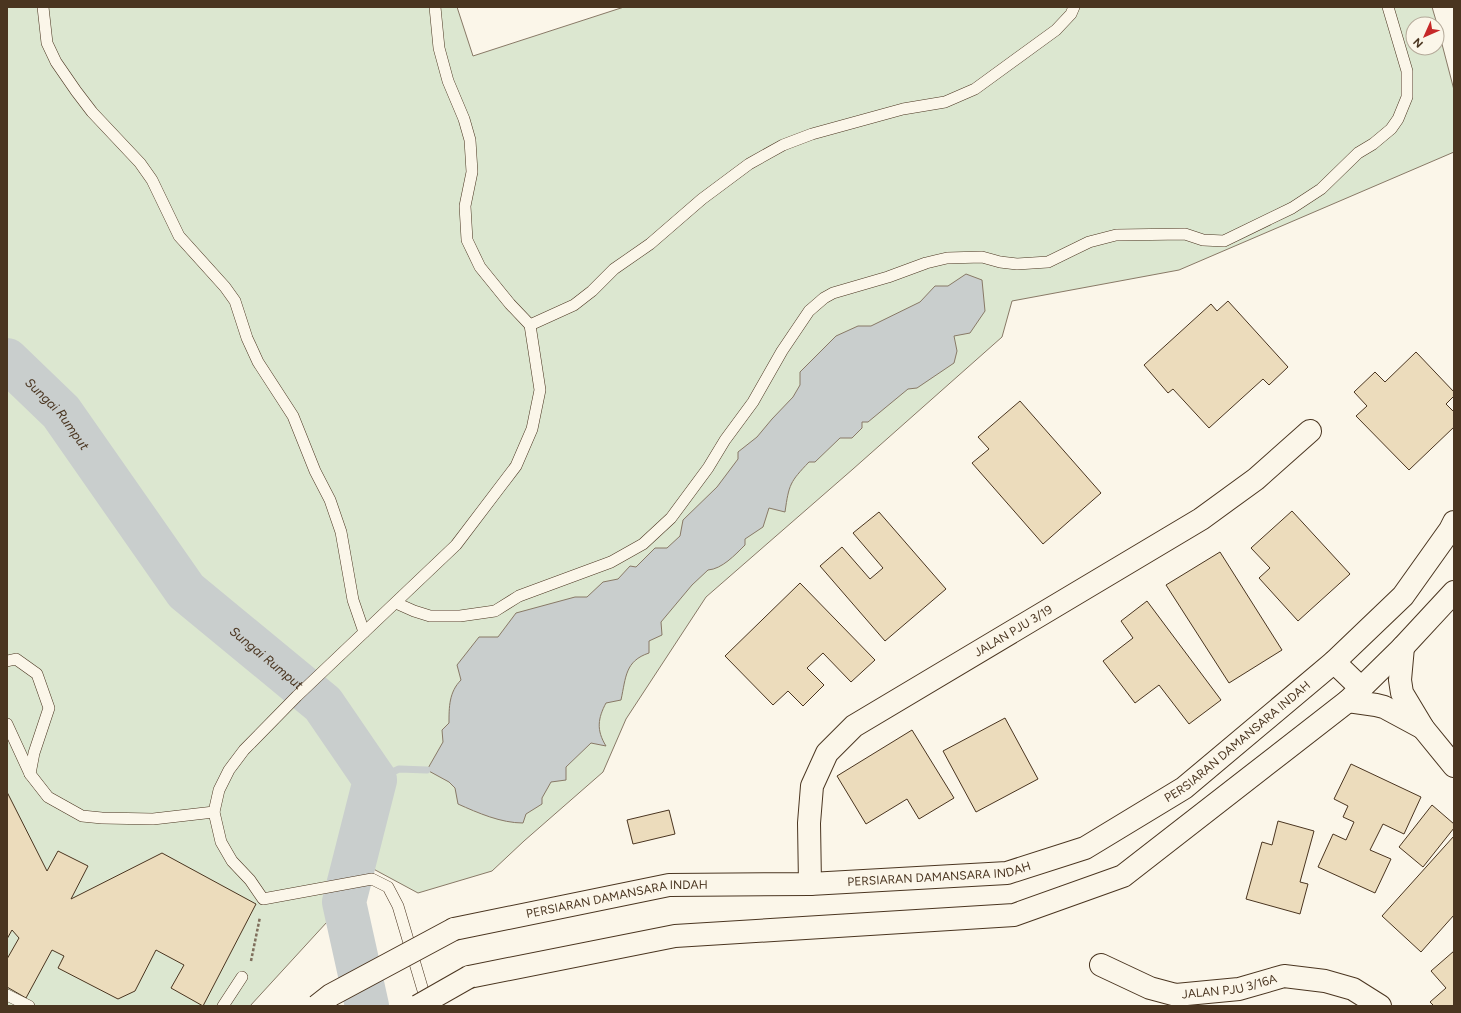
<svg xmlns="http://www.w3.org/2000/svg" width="1461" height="1013" font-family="Figtree,sans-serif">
<rect width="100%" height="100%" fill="#fbf6e9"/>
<!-- green -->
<polygon fill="#dce7d0" stroke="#887966" points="7,7 457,7 473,56 624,7 1432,7 1437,24 1413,24 1413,48 1437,48 1437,25 1454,90 1454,152 1179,270 1012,301 1002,337 853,469 706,597 626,719 603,772 524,841 492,871 418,893 366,865 327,922 250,1006 7,1006"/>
<!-- water -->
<path fill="#c9cecd" stroke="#887966" d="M966,274L982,280L985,311L970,333L954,336L957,351L954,363L917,388L908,389L868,422H862V428L852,438H840L815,462H809C790,482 789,484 785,512L769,508L763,527L745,539V545C735,555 722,569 708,570L692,585L661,622L662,635L649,641V653C625,661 626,677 621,700L606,703C598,718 596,730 606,746L591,743L566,767V780L551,782L542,798V804L526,814L523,823C501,823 478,813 458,804L455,788L449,782L427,770L443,742L442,730L449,723C449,707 449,692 461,680L457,665L479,637H498L516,613L575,597H587L603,582L618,579L630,566L636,567L655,548H667L680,536L683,520L717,487L738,459V452L757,437L772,419L793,397L800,385V372L836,336L858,326H871L920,302L935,286H948Z"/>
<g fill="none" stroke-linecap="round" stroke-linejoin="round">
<!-- stream -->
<polyline stroke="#c9cecd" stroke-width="7" points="375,780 399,769 427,770"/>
<!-- river -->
<path stroke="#c9cecd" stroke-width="44" id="s1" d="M7,360L61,412L186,591L323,704L375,780L344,902L367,1006"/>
</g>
<!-- building -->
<g fill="#ecdcbc" stroke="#4a3520">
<polygon points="1228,301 1288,367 1269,385 1263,379 1209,428 1173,389 1168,393 1144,365 1211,304 1217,311"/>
<polygon points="1416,352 1454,392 1454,396 1446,404 1454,412 1454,427 1409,470 1356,416 1367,406 1354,392 1375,372 1385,382"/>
<polygon points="1020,401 1101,493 1043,544 972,463 989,449 978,437"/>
<polygon points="1292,511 1350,574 1298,621 1259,578 1270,568 1251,548"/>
<polygon points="879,512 946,589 885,641 820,566 842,547 870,579 883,568 853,533"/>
<polygon points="1220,552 1282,650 1229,683 1166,585"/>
<polygon points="800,583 875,660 851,682 823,653 807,668 824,685 803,706 788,691 773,705 725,656"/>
<polygon points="1147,601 1221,700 1189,724 1159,685 1135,703 1103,661 1133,638 1121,621"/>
<polygon points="1005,718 1038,779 976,812 943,751"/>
<polygon points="912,730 954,798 919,819 907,799 866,824 837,776"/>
<polygon points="1351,764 1421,797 1404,834 1383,824 1370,850 1391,859 1375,893 1318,867 1333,834 1346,840 1354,822 1343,817 1348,806 1334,799"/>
<polygon points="7,792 47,871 58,851 88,866 71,899 162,853 256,904 203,1006 171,988 184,965 156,950 135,991 118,999 58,968 64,956 52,950 26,998 7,987 7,959 19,938 12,930 7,939"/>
<polygon points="1432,805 1454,824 1454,828 1423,867 1399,847"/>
<polygon points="669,810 675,834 633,844 627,820"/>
<polygon points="1278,821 1314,831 1300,882 1308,884 1300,914 1246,899 1262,842 1272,845"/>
<polygon points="1454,836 1454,915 1421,952 1382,916"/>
<polygon points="1454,951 1454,1006 1434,1006 1430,1002 1446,988 1431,971"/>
</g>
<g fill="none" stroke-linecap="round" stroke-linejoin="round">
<!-- lane casing -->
<g stroke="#4a3520" stroke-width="12">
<g id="lane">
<polyline points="43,7 47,43 56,62 76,91 92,112 140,163 152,180 179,236 225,287 235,301 247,338 258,362 293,416 315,471 330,500 341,532 353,600 364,632"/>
<polyline points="435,7 439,48 448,81 464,119 470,140 472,172 465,206 467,240 480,267 510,304 530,325 574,305 592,291 614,269 650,244 702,199 749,164 783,145 812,134 903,109 945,102 975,89 1056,30 1071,14 1074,7"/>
<polyline points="396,603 414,611 430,616 460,616 495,611 519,596 611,562 643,544 671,518 708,468 725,440 753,402 782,351 809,311 824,298 833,293 888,277 926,263 947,258 982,257 1000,262 1017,264 1048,262 1089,242 1116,235 1185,234 1203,240 1224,241 1292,208 1321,189 1358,153 1373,144 1391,129 1398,119 1407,97 1407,71 1388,7"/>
<polyline points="7,661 16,659 37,674 49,708 34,753 30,774 48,797 82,816 102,818 153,819 214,812"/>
<polyline points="7,724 30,774"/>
<polyline points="7,995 29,1006"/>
<polyline points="427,1004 398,906 388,887 372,879 263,899 250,880 232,861 221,842 214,812 219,790 229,770 244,750 297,696 456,545 516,466 532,429 540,390 530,325"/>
<polyline points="223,1006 242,977"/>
</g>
</g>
<!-- street casing -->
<g stroke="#4a3520" stroke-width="24">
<g id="street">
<polyline points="1403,647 1400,680 1402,693 1423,728 1454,766"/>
<polyline points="1348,701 1376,705 1384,707 1423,728"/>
<path id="s2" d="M810,884L809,823L812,786L827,753L854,726L1201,519L1256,479L1310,431"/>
<path id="s3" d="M1101,965L1150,988L1176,995L1239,989L1284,976L1325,981L1353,989L1380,1006"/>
</g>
</g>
<!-- secondary casing -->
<g stroke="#4a3520" stroke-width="24">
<g id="secondary">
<polyline points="1334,662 1361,688"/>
<path id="s4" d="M454,929L669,885L810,884L1007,873L1085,848L1184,788L1334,662L1403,596L1450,530L1454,522"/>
<polyline points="469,977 675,936 1014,915 1123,876 1348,701 1403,647 1454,592"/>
</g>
</g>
<!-- path -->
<polyline stroke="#7f6f5c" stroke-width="2.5" stroke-dasharray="3 2" stroke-linecap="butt" points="251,961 260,917"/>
<!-- lane -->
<use href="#lane" stroke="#fbf6e9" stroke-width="11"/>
<!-- street -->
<use href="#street" stroke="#fbf6e9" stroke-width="22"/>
<!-- secondary -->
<use href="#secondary" stroke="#fbf6e9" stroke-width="22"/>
<!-- secondary-bridge casing -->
<g stroke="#4a3520" stroke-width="24" stroke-linecap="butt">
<g id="secondary-bridge">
<polyline points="317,1006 331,995 454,929"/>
<polyline points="418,1006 469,977"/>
</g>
</g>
<!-- secondary-bridge -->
<use href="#secondary-bridge" stroke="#fbf6e9" stroke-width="22"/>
</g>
<g text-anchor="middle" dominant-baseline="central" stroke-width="3" stroke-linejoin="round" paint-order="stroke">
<!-- street labels -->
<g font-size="12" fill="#4a3520" stroke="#fbf6e9">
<text stroke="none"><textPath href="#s2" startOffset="358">JALAN PJU 3/19</textPath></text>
<text stroke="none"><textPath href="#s4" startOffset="826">PERSIARAN DAMANSARA INDAH</textPath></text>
<text stroke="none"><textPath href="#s4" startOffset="490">PERSIARAN DAMANSARA INDAH</textPath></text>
<text stroke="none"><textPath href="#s4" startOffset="166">PERSIARAN DAMANSARA INDAH</textPath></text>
<text stroke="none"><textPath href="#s3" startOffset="135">JALAN PJU 3/16A</textPath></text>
</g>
<!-- water labels -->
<g font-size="13" font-style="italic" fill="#4a3520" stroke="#fbf6e9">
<text stroke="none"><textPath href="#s1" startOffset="74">Sungai Rumput</textPath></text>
<text stroke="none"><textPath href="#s1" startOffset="398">Sungai Rumput</textPath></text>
</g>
</g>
<!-- border -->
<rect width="1461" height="1013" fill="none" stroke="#4a3520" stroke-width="16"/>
<!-- north arrow -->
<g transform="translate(1425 36) rotate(225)"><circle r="19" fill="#fbf6e9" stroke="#b4a999"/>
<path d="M0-3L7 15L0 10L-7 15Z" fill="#c62828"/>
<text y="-6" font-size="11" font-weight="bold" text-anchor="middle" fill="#4a3520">N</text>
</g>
</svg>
